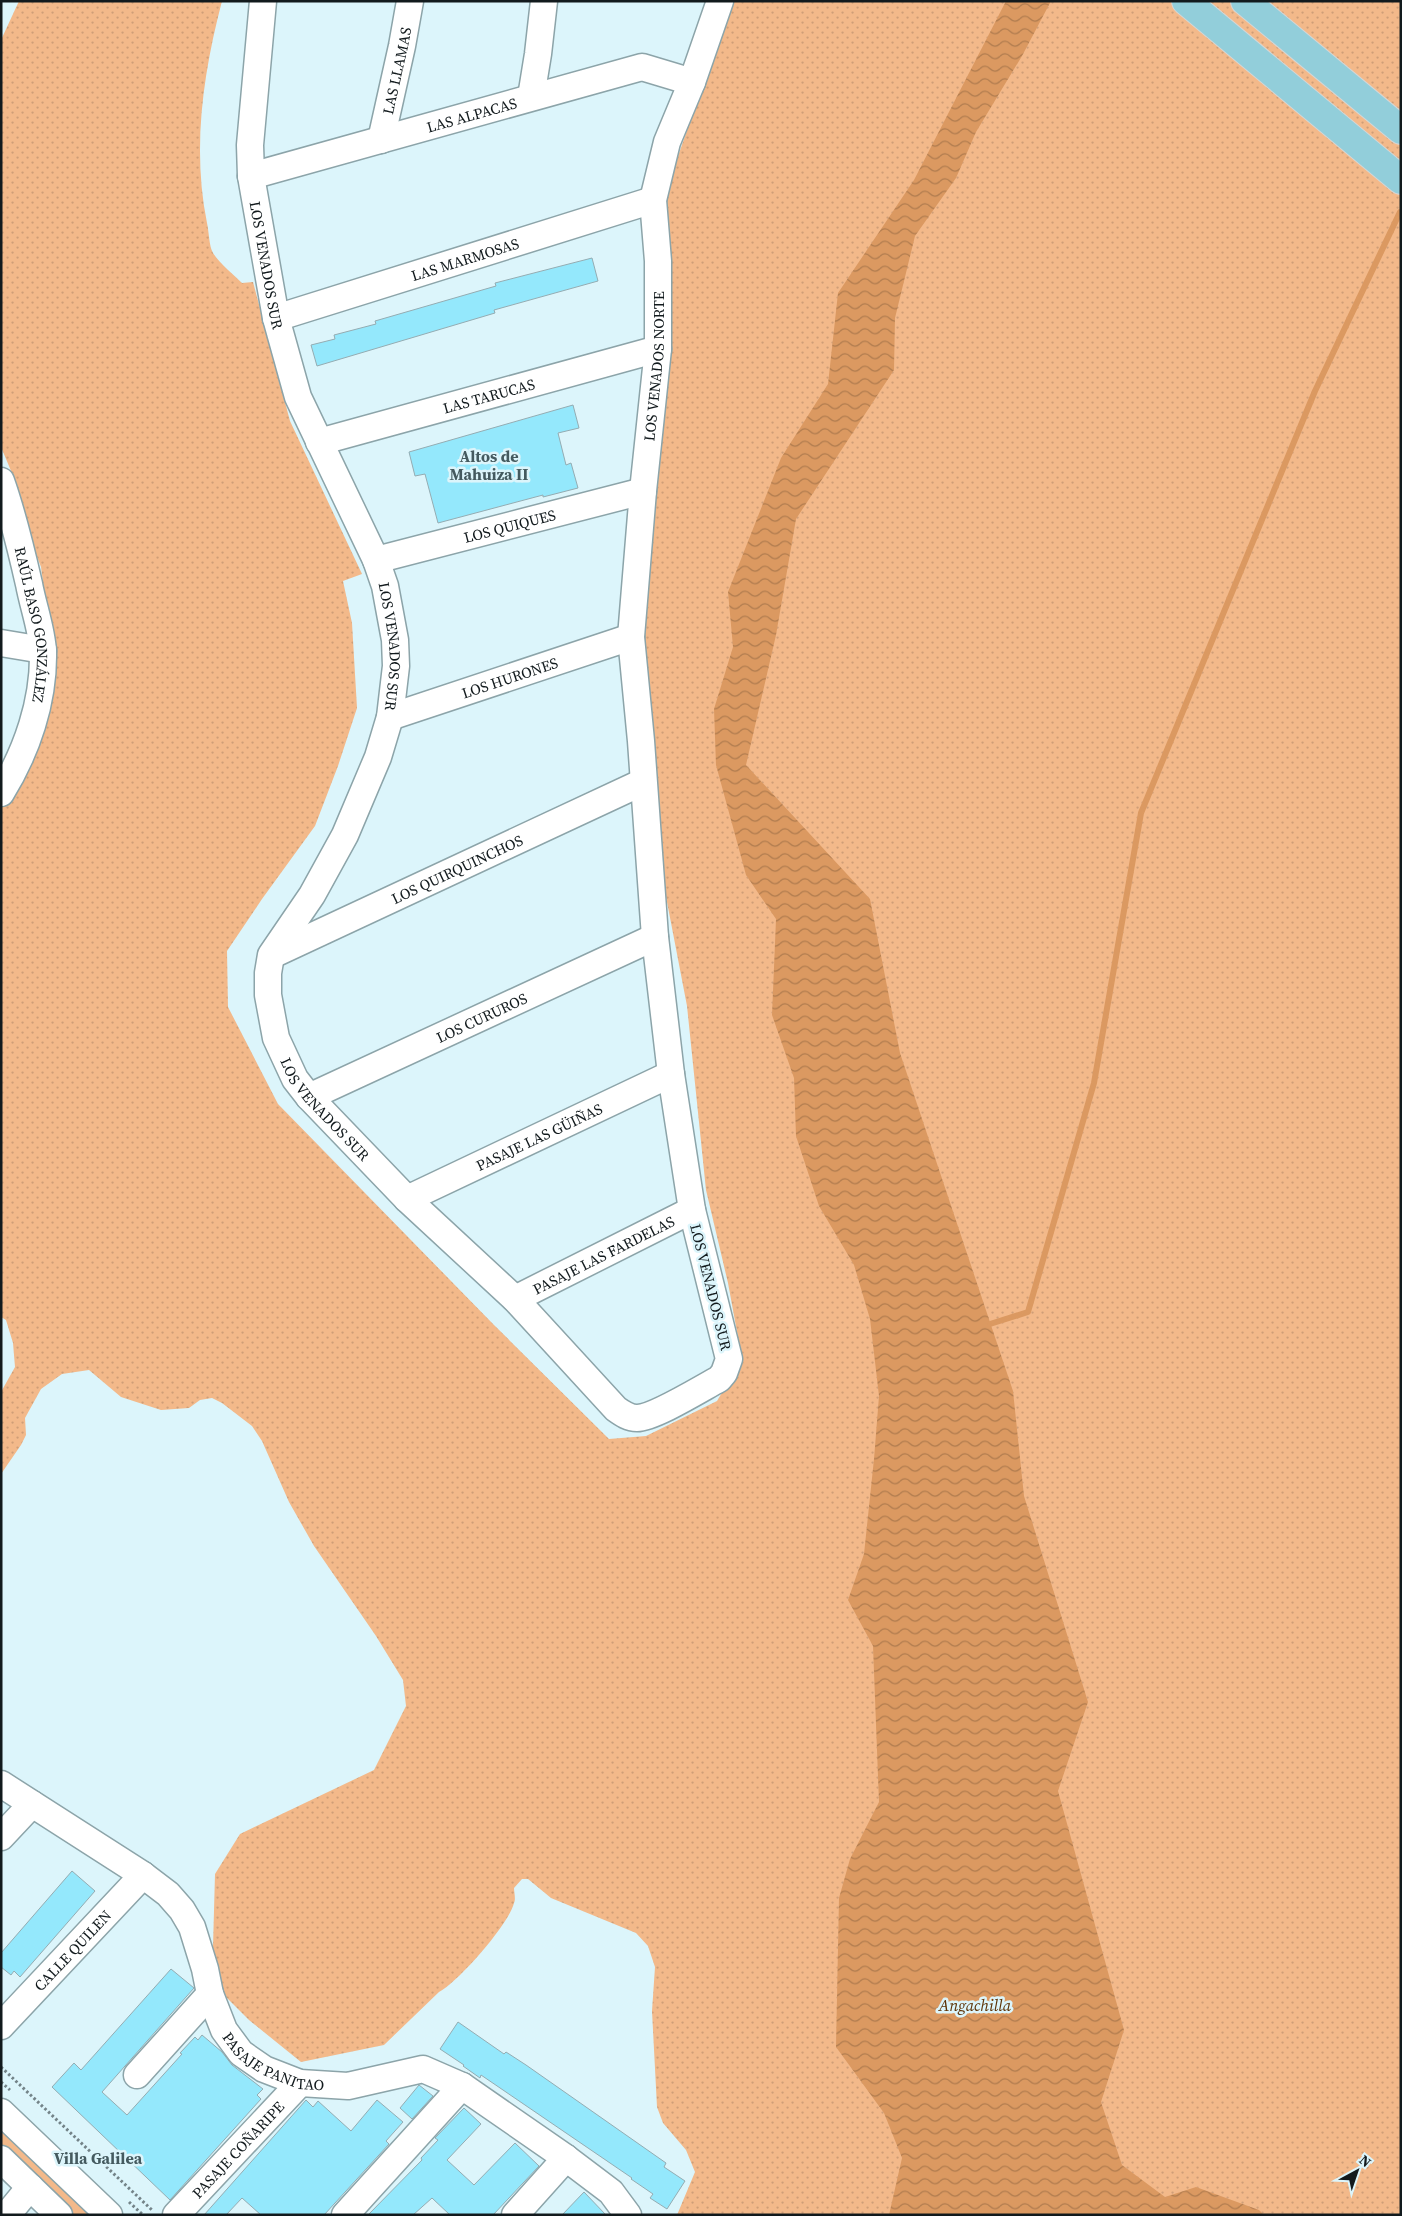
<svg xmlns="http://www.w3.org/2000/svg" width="1402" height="2216" font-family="'Source Serif 4',serif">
<defs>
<pattern id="park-dots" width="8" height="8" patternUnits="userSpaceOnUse" patternTransform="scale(1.25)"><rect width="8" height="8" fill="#f3b98a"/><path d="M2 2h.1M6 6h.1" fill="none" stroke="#cf9e77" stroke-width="1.8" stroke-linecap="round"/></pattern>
<pattern id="water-waves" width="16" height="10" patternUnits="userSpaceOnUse" patternTransform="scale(1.25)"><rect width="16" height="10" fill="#db9961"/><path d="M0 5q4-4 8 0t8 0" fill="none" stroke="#b07c4f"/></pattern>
</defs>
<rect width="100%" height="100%" fill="#dcf5fb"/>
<!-- grass -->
<polygon fill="#f3b98a" points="1,2126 94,2215 72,2215 1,2147"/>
<!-- park -->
<path fill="url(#park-dots)" d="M19,1H222C203,74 192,149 207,223C209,232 209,246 213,253C220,264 233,274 242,283L253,282L290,421L362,574L343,581L352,623L357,708L338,766L315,826L262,899L227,951L228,1007L278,1104L494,1325L609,1439L646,1436L717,1401L742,1359L728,1283L706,1190L687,1006L662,876L641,633L664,219L668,185L732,1H1401V2215H677L695,2172L686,2150L663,2123L657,2107L652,2011L655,1967L648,1946L636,1933L551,1898L528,1879H522L514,1888C514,1892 516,1899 514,1903C509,1924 458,1982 439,1992L384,2045L301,2062L249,2020L217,1988L213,1947L215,1874L240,1834L374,1770L406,1706L403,1680L376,1636L314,1546L289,1502L262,1441L252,1426L222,1403L212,1398L200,1400L189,1408L161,1410L121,1397L89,1370L62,1374L41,1389L25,1418L26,1435L21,1445L1,1474V1392L15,1367L13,1343L6,1320L1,1317V805L16,783L45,598L41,567L25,526L14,478L1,447V40Z"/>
<!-- water -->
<polygon fill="url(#water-waves)" points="1006,1 1051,1 1022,56 976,132 956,178 915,236 895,318 894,370 796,519 776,635 746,765 870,899 900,1053 1013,1391 1024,1496 1088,1702 1058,1791 1124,2030 1101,2102 1122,2165 1165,2197 1196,2187 1259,2210 1264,2215 889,2215 902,2158 884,2113 836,2047 839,1898 850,1859 879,1802 873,1646 848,1600 864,1554 874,1459 879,1396 870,1319 854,1265 819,1206 796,1136 794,1078 772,1015 776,919 746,875 716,765 714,709 733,647 728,592 781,458 828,384 838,293 914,180"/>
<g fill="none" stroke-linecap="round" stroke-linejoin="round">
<!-- stream -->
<polyline stroke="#db9961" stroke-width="6" points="990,1324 1028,1312 1094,1083 1141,813 1315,391 1400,212"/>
</g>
<!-- building -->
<g fill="#94e8fc" stroke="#94acb2">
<polygon points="592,258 598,281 494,310 495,313 317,366 311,345 335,339 334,335 376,324 375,321 496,286 495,283"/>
<polygon points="573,405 579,428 558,433 566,465 571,463 578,488 543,497 543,495 438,523 425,474 415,476 409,452"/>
<polygon points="72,1871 95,1891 20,1977 14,1971 11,1975 1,1967 1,1953"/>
<polygon points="171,1969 194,1988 102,2092 127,2115 182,2054 180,2053 195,2037 198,2040 202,2035 222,2052 232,2065 263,2089 257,2095 261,2099 170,2200 52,2087 74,2063 81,2070"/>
<polygon points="458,2022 504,2054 506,2052 526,2065 666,2163 664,2167 685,2181 667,2209 650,2198 653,2194 631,2179 632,2178 481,2075 480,2078 463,2066 464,2065 440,2049"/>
<polygon points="419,2085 433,2096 412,2119 400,2108"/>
<polygon points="306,2100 313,2107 318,2101 351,2131 377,2100 403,2122 386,2141 389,2144 324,2215 261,2215 242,2198 226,2215 204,2215"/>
<polygon points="464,2108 481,2124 447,2160 474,2185 515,2143 539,2166 493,2215 450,2215 432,2198 413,2215 368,2215 422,2160 421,2158 438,2140 435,2138"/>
<polygon points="584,2192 606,2215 562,2215"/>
</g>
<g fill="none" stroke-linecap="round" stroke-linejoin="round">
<!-- minor casing -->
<g stroke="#8ca4a9" stroke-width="29">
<g id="minor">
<path id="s1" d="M263,1L250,145L251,176L276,318L298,397L376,560L385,586L395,640L396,666L390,717L378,757L345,835L312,895L271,955L268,973V995L276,1038L295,1079L309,1097L407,1199L515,1299L616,1409C623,1414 629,1418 637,1418C654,1418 702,1388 719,1379L724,1373L729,1359L692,1210L671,1074L655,937L641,741L631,637L643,491L658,349V261L653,200L667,142L692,82L720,1"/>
<polyline points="531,97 538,54 544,1"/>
<path id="s2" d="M381,140L402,46L410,1"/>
<path id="s3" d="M251,176L642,67L692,82"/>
<path id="s4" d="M276,318L653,200"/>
<path id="s5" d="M319,442L658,349"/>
<path id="s6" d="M1,481C13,515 21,549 29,584C33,606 42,630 43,652C44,701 27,751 1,793"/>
<path id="s7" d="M376,560L643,491"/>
<polyline points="1,643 43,650"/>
<path id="s8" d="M390,717L631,637"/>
<path id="s9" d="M272,955L643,782"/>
<path id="s10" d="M309,1097L655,937"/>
<path id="s11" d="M407,1199L671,1074"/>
<path id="s12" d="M515,1299L692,1210"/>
<path id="s13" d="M1,1784L143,1875L168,1894L182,1910L192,1927L205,1969L210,1994L224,2030L241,2053L264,2069L300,2083L348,2086L423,2069L462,2086L566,2158L611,2192L628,2215"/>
<polyline points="1,1837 32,1804"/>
<path id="s14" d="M1,2026L143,1875"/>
<polyline points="137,2075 210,1994"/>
<polyline points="1,2112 109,2215"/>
<polyline points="1,2159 59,2215"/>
<polyline points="7,2215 30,2187"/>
<path id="s15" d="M176,2215L300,2083"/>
<polyline points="345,2215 462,2086"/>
<polyline points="515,2215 566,2158"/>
</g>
</g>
<!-- major casing -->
<g stroke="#d4d6d6" stroke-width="30">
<g id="major">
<polyline points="1186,1 1401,180"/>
<polyline points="1245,1 1401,130"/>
</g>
</g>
<!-- path -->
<g stroke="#738388" stroke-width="3" stroke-dasharray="2.5 2.5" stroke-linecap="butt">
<polyline points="1,2067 153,2211"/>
<polyline points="1,2082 10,2090"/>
<polyline points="129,2202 143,2215"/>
</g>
<!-- minor -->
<use href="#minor" stroke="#fff" stroke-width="26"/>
<!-- major -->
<use href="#major" stroke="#92ceda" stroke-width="28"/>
</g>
<g text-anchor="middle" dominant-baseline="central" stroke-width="5" stroke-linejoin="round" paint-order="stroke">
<!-- street labels -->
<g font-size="15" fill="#121a1d" stroke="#dcf5fb">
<text stroke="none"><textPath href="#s2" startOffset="71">LAS LLAMAS</textPath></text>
<text stroke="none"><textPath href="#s3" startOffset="229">LAS ALPACAS</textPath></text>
<text stroke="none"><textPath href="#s4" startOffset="198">LAS MARMOSAS</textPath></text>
<text stroke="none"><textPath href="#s1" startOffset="266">LOS VENADOS SUR</textPath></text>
<text stroke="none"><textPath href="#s1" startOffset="2739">LOS VENADOS NORTE</textPath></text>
<text stroke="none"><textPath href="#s5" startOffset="176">LAS TARUCAS</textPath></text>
<text stroke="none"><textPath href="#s7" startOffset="138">LOS QUIQUES</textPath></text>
<text stroke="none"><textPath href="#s6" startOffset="148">RAÚL BASO GONZÁLEZ</textPath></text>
<text stroke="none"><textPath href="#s1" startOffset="671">LOS VENADOS SUR</textPath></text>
<text stroke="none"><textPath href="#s8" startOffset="126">LOS HURONES</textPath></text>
<text stroke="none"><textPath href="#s9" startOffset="204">LOS QUIRQUINCHOS</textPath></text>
<text stroke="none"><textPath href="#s10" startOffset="190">LOS CURUROS</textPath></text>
<text stroke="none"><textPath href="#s1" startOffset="1181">LOS VENADOS SUR</textPath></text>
<text stroke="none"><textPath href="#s11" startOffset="146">PASAJE LAS GÜIÑAS</textPath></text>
<text stroke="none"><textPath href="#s12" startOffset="99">PASAJE LAS FARDELAS</textPath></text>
<text transform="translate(711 1287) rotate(76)">LOS VENADOS SUR</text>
<text stroke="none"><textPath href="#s14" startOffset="104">CALLE QUILEN</textPath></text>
<text stroke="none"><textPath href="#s13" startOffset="411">PASAJE PANITAO</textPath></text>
<text stroke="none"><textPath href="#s15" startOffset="90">PASAJE COÑARIPE</textPath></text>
</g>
<!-- neighbourhood labels -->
<g font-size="16" font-weight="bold" fill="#445a5f" stroke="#dcf5fb">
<text x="489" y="456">Altos de<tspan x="489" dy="18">Mahuiza II</tspan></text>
<text x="98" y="2158">Villa Galilea</text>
</g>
<!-- water labels -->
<g font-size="16" font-style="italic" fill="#5e3306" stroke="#dcf5fb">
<text x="975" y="2005">Angachilla</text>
</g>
</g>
<!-- border -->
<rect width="1402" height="2216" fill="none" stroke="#121a1d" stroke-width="5"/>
<!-- north arrow -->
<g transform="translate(1357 2171) rotate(40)" stroke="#dcf5fb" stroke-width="4" paint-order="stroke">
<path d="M0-4L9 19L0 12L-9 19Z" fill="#121a1d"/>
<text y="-8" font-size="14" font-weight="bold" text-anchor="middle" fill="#121a1d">N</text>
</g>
</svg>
